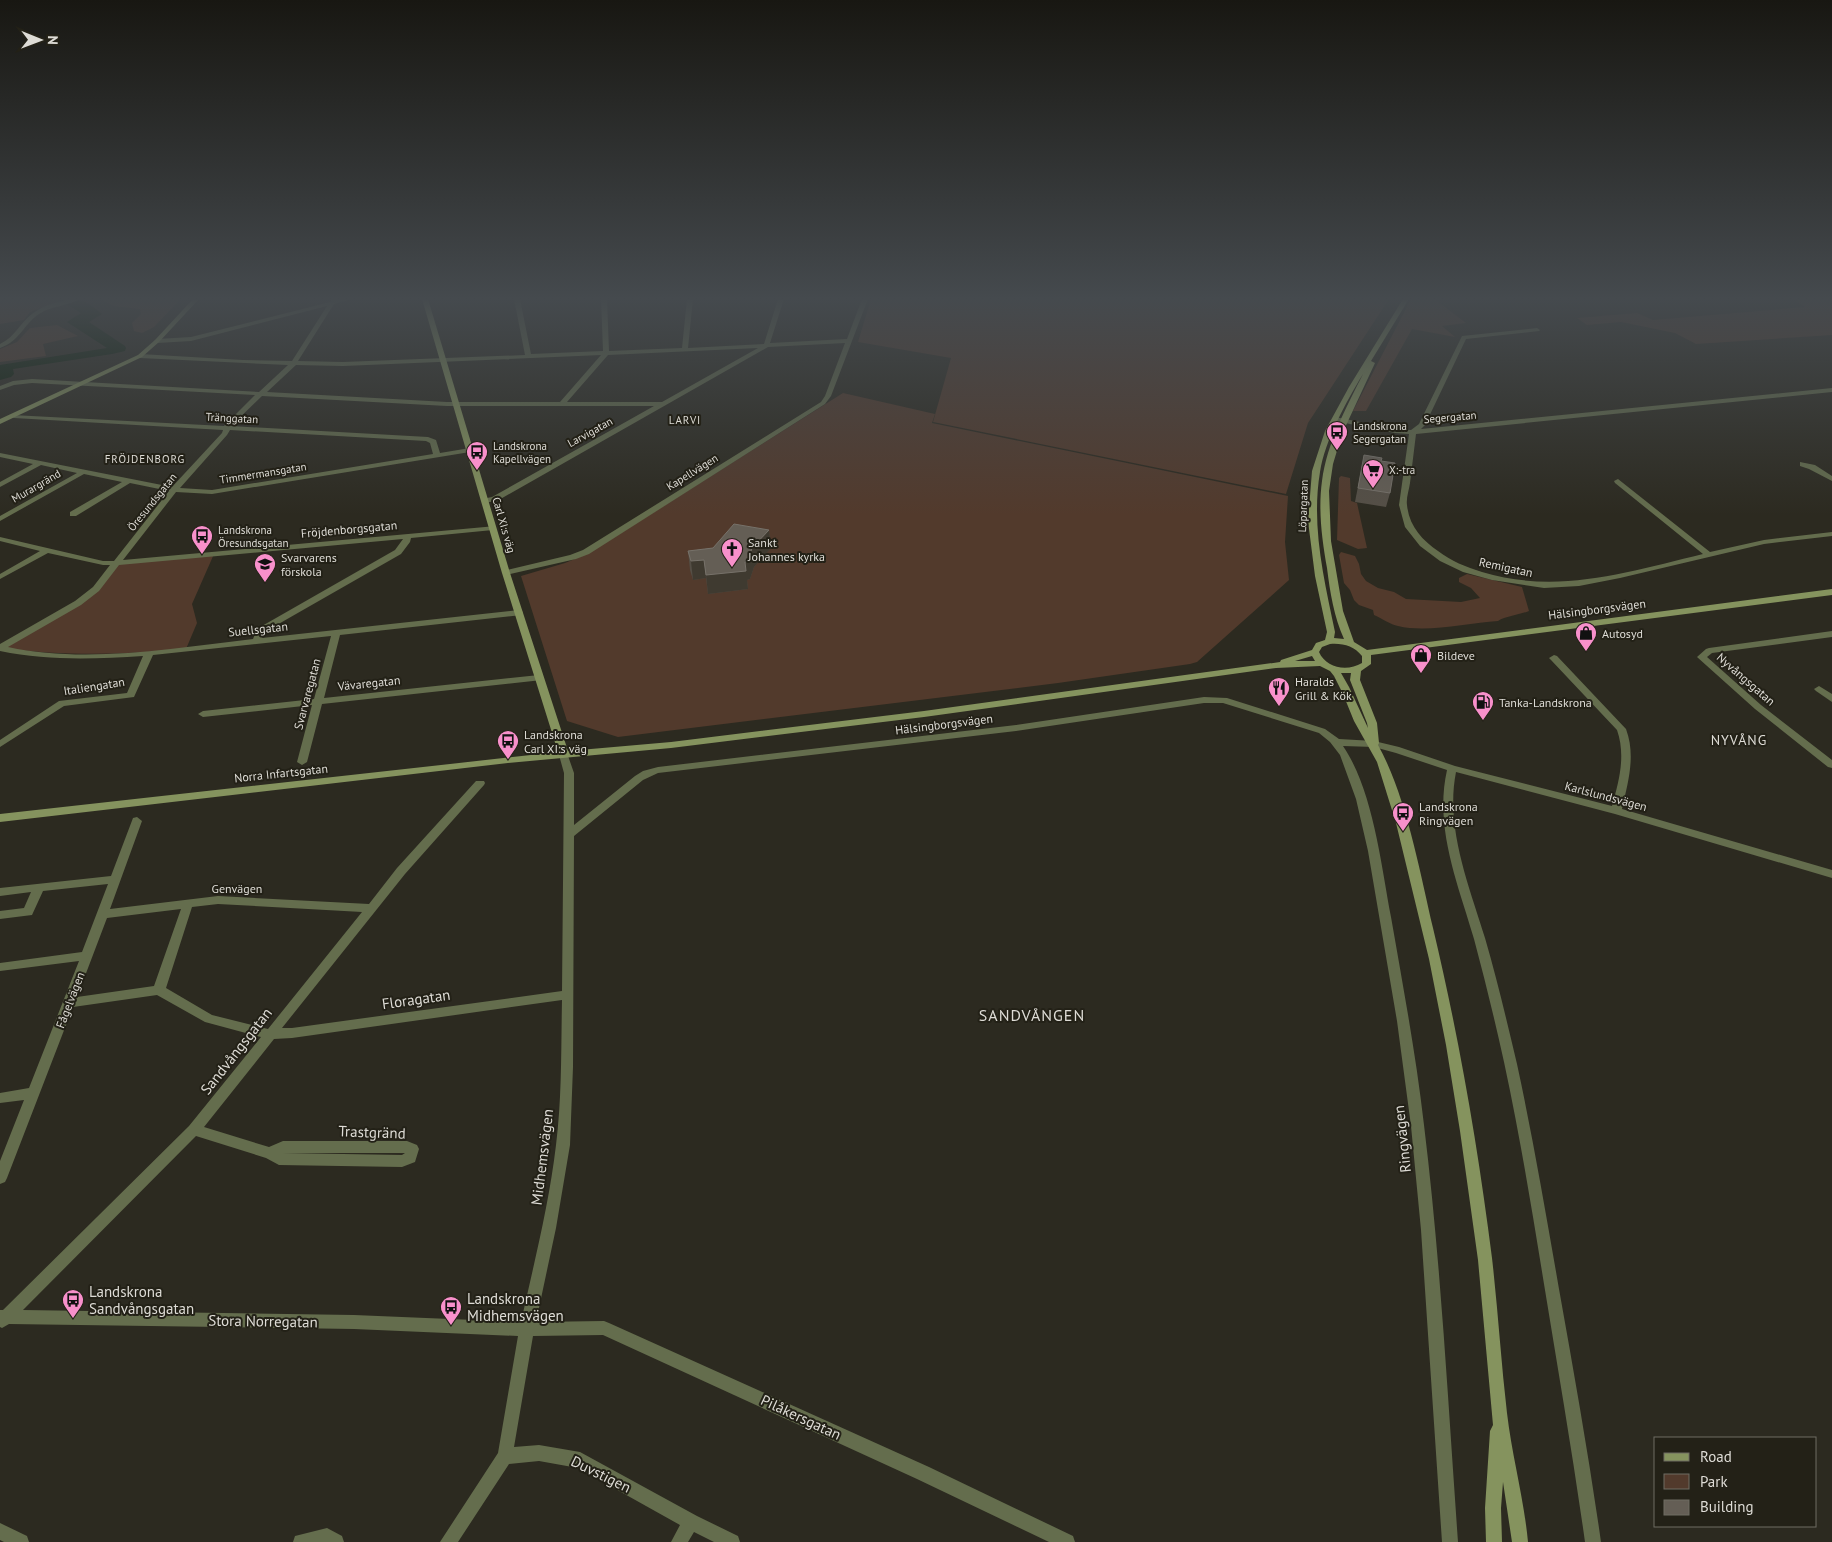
<svg xmlns="http://www.w3.org/2000/svg" width="1832" height="1542" font-family="'PT Sans',sans-serif">
<rect width="100%" height="100%" fill="#2c2a20"/>
<!-- green -->
<g fill="#523a2c">
<polygon points="0,299 58,299 61,301 30,312 24,320 0,324"/>
<polygon points="101,299 181,299 154,327 142,333 134,331 132,323 141,314 140,309 113,306"/>
<polygon points="871,299 1389,299 1308,423 1286,494 933,422 951,358 858,342"/>
<polygon points="1411,299 1447,299 1437,301 1466,323 1442,326 1455,337 1412,329 1366,411 1353,411"/>
<polygon points="1793,299 1832,299 1832,335 1696,344 1675,333 1621,322 1587,325 1577,318 1637,313 1653,320 1805,307"/>
<polygon points="57,325 78,336 43,344 46,356 0,362 0,349 17,342 30,328"/>
<polygon points="843,393 935,414 932,423 1288,496 1285,542 1289,580 1197,662 1190,664 1058,683 618,737 567,721 521,576 565,563 589,553"/>
<polygon points="1341,476 1350,478 1351,501 1357,503 1367,548 1358,549 1337,540 1339,478"/>
<path d="M1341,552L1355,556L1359,564L1361,574L1366,581L1378,588L1394,592L1406,599L1461,602L1480,598L1471,588L1459,582V578L1467,574L1522,587L1529,611C1519,615 1506,616 1498,621C1468,623 1427,633 1398,626C1391,625 1381,618 1374,615L1373,610L1359,605L1354,600L1350,590L1344,583L1339,555Z"/>
<path d="M214,554L192,604L197,623L186,649C121,655 64,656 0,648L78,603L117,563Z"/>
</g>
<!-- water -->
<path fill="#071c06" d="M58,299C83,299 82,298 102,314L89,322L125,346L126,348L125,351L112,354L13,369L14,374L11,377L0,380V365L107,348L67,322L81,313Z"/>
<g fill="none" stroke-linecap="round" stroke-linejoin="round">
<!-- street -->
<g fill="#646d4d" fill-rule="evenodd">
<path d="M70,299H80C67,306 51,306 39,314C23,325 20,341 0,348V344C15,337 20,323 32,314C43,305 57,302 70,299Z"/>
<path d="M332,299H352L334,304L298,361L343,362L525,355L514,299H520L531,354L603,351L601,299H607L609,351L682,348L687,299H693L688,348L764,344L778,299H784L770,343L847,339L862,299H868L831,396L825,404L589,554L576,559L506,575H503V571L570,555L583,550L821,402L825,396L845,343L768,347L497,501L482,503V499L492,497L654,406H447L262,396L231,426L428,437L436,440L440,453L470,448L474,450L470,452L212,494L176,492L123,560L496,526V530H493L411,538L410,542L401,554L268,630L262,638L519,610L522,611L523,613L522,615L340,635L324,698L539,675L542,676L544,678L542,680L322,704L307,762L302,765L297,762L312,705L203,717L198,714L203,711L314,699L331,636L153,655L134,697L64,706L0,747V740L59,701L127,693L143,656C95,659 48,661 0,651V644L75,601L93,587L110,565H103L48,553L0,579V574L40,551L0,541V537L103,561H114L169,491L130,483L76,516H70V512L122,482L84,474L0,521V516L77,473L41,465L0,487V482L33,464L0,457V453L172,487L222,433L223,430L14,418L11,416L12,415L224,426L255,395L32,383L14,385L0,390V386L13,381L32,379L259,392L288,365L140,358L137,356L140,354L243,360L292,361L327,306L191,341L157,343L154,341L157,339L191,337L330,302ZM758,348L662,402H567L608,355ZM601,355L560,402H447L267,392L296,365L343,366ZM230,430L426,441L430,443L433,454L212,490L180,488L227,435ZM403,539L395,550L262,626L255,634L253,639C175,648 86,664 8,647L81,605L99,591L119,565Z"/>
<path d="M1537,328L1540,330L1539,331L1466,339L1425,425L1421,429L1832,388V392L1416,434C1414,450 1412,467 1410,483C1409,490 1406,498 1407,505C1409,526 1422,540 1438,551C1451,561 1466,567 1482,572C1558,595 1628,572 1703,554L1615,483L1614,481L1618,479L1710,552L1764,540L1832,532V536L1764,544L1620,578L1579,586L1544,588L1492,580L1463,572L1440,561L1420,546L1405,527L1399,505L1409,434L1395,433L1335,421L1332,419L1335,417L1395,429L1411,430L1419,424L1462,336Z"/>
<polygon points="1800,462 1815,465 1832,476 1832,481 1809,469 1800,466"/>
<polygon points="1832,631 1832,637 1712,653 1707,657 1761,705 1832,760 1832,768 1828,767 1755,709 1697,657 1706,649 1709,648"/>
<path d="M1554,655L1557,656L1626,729C1636,756 1628,782 1622,809L1832,870V878L1615,814L1456,772C1445,828 1469,885 1485,938C1497,979 1507,1022 1517,1064C1533,1138 1546,1214 1559,1289C1574,1373 1589,1457 1601,1542H1585C1573,1456 1558,1370 1544,1284C1532,1210 1520,1136 1504,1062C1495,1021 1485,980 1474,939C1458,884 1434,828 1447,770L1396,753L1374,747L1343,746C1373,790 1381,864 1391,917C1403,986 1416,1055 1424,1125C1441,1264 1448,1403 1458,1542H1442L1421,1230L1411,1126L1397,1021L1368,851L1356,799L1340,755L1330,742L1319,733L1223,703H1204L1016,731L658,773L643,780L574,836L573,1067L570,1145L556,1228L536,1322L604,1321L609,1323L929,1467L1073,1536L1075,1542H1049L917,1479L603,1335L533,1336L514,1447L539,1445L580,1452L697,1516L738,1536L740,1542H714L694,1532L688,1542H671L680,1525L578,1468L539,1461L509,1464L458,1542H440L498,1453L518,1336L354,1329L9,1324L2,1328L0,1327V1310H3L189,1126L261,1037L205,1022L157,995L73,1007L7,1178L5,1182L0,1184V1161L24,1100L0,1103V1093L29,1088L79,961L0,971V963L82,952L108,884L43,891L32,915L0,919V911L24,908L31,892L0,896V888L111,876L133,818L137,817L142,821L110,909L218,896L369,904L397,868L476,781H484L485,783L484,785L405,874L282,1028H292L562,991L564,773L559,755L561,753H567L574,773V825L635,776L643,771L658,767L1016,725L1204,697L1227,698L1325,729L1339,739L1374,741L1399,747L1455,766L1612,806C1619,781 1626,756 1617,730L1551,660L1549,658ZM218,904L362,912L268,1029L212,1015L166,988L192,907ZM181,909L154,986L77,997L107,918ZM562,1000C561,1048 562,1098 556,1145C549,1205 534,1263 521,1322L354,1315L23,1310L196,1136L266,1158L279,1165L402,1167L415,1162L419,1149L417,1145L407,1141H283L269,1147L204,1127L274,1039L292,1038ZM283,1153H405L402,1155Z"/>
<polygon points="1819,686 1832,694 1832,702 1816,691 1814,689"/>
<polygon points="0,1523 27,1536 29,1542 4,1542 0,1540"/>
<polygon points="327,1528 342,1536 344,1542 293,1542 295,1536"/>
</g>
<!-- secondary -->
<g fill="#85935e" fill-rule="evenodd">
<polygon points="193,299 199,299 159,342 142,357 0,424 0,419 138,355 155,340"/>
<path d="M422,299H428L510,573L568,751L671,742L924,711L1280,662L1281,660L1312,650L1316,643L1325,640L1327,632L1315,576L1308,521L1312,471L1325,431L1349,387L1403,299H1409L1371,361L1375,363L1342,434L1333,464L1329,491L1331,541L1343,611L1354,642L1367,650L1832,589V595L1371,655V664L1361,671L1360,680L1377,723L1379,743L1378,745C1406,795 1420,872 1433,928C1459,1037 1478,1147 1492,1258C1498,1310 1501,1362 1507,1413C1512,1456 1524,1499 1528,1542H1512L1503,1482L1501,1508L1502,1542H1486L1485,1508L1490,1431L1493,1425L1478,1260L1460,1131L1446,1045L1429,959L1396,823L1377,762L1354,721L1343,694L1334,676L1330,671L1320,666L1276,668L924,717L671,748L508,763L0,822V814L558,752L502,573ZM1363,374C1346,408 1327,443 1322,481C1318,510 1322,540 1327,568C1330,592 1334,617 1344,639L1334,638L1335,632C1324,579 1311,526 1320,472C1325,440 1346,402 1363,374ZM1330,644C1343,643 1354,646 1362,656V663C1347,672 1326,668 1319,652L1322,647ZM1312,656L1315,661H1295ZM1341,673H1351L1350,680L1367,723L1368,728L1349,687Z"/>
</g>
</g>
<!-- wall -->
<g fill="#554f46">
<polygon points="1364,455 1381,461 1390,493 1386,507 1355,502"/>
<polygon points="769,530 771,548 754,567 750,579 747,580 748,589 708,594 706,578 693,580 690,570 688,551 713,548"/>
</g>
<!-- shaded-wall -->
<g fill="#3f3a30">
<polygon points="769,530 771,548 754,567 750,579 747,580 748,589 708,594 706,575 745,562 752,548"/>
<polygon points="704,560 706,578 693,580 691,561"/>
</g>
<!-- building -->
<g fill="#645e55" stroke="#77726a">
<polygon points="1364,455 1382,458 1381,461 1395,463 1390,493 1358,488"/>
<polygon points="734,524 769,530 752,548 748,561 745,562 746,571 706,575 704,560 691,561 688,551 713,548"/>
</g>
<!-- sky -->
<linearGradient id="sky" x2="0" y2="1"><stop stop-color="#181712"/><stop offset="0.58" stop-color="#454a4e"/><stop offset="1" stop-color="#454a4e" stop-opacity="0"/></linearGradient>
<rect width="1832" height="515" fill="url(#sky)"/>
<!-- icons -->
<defs>
<g id="bus-pin" transform="scale(1.125)"><path d="M0 17L-7.5 6A9.5 9.5 0 1 1 7.5 6Z" fill="#f890cb" stroke="#232117"/><path d="M-5-6H5V4H4V6H2V4H-2V6H-4V4H-5ZM-3.5-4V0h7V-4ZM-3.5 1.2v1.5H-2V1.2ZM2 1.2v1.5H3.5V1.2Z" fill="#111"/></g>
<g id="supermarket-pin" transform="scale(1.125)"><path d="M0 17L-7.5 6A9.5 9.5 0 1 1 7.5 6Z" fill="#f890cb" stroke="#232117"/><path d="M-6-5.5h2.5l.6 2H6L4.5 2H-2.5L-4.4-4H-6ZM-1.5 3.2a1.3 1.3 0 1 0 .1 0ZM3 3.2a1.3 1.3 0 1 0 .1 0Z" fill="#111"/></g>
<g id="church-pin" transform="scale(1.125)"><path d="M0 17L-7.5 6A9.5 9.5 0 1 1 7.5 6Z" fill="#f890cb" stroke="#232117"/><path d="M-1.2-6h2.4v3.5h3.3v2.4h-3.3V6h-2.4V-.1h-3.3v-2.4h3.3Z" fill="#111"/></g>
<g id="school-pin" transform="scale(1.125)"><path d="M0 17L-7.5 6A9.5 9.5 0 1 1 7.5 6Z" fill="#f890cb" stroke="#232117"/><path d="M0-5L7-2L0 1L-7-2ZM-4 1L0 2.5L4 1V4Q0 6-4 4Z" fill="#111"/></g>
<g id="shop-pin" transform="scale(1.125)"><path d="M0 17L-7.5 6A9.5 9.5 0 1 1 7.5 6Z" fill="#f890cb" stroke="#232117"/><path d="M-5-2.5h2.3a2.7 3.5 0 0 1 5.4 0H5L5.5 6h-11ZM-1.5-2.5h3a1.5 2.3 0 0 0-3 0Z" fill="#111"/></g>
<g id="restaurant-pin" transform="scale(1.125)"><path d="M0 17L-7.5 6A9.5 9.5 0 1 1 7.5 6Z" fill="#f890cb" stroke="#232117"/><path d="M-5-6h1v4h1v-4h1v4h1v-4h1v5L-1.5 .5V6h-2V.5L-5-1ZM5-6V6H3V1.5H1.5Q1.5-4 5-6Z" fill="#111"/></g>
<g id="fuel-pin" transform="scale(1.125)"><path d="M0 17L-7.5 6A9.5 9.5 0 1 1 7.5 6Z" fill="#f890cb" stroke="#232117"/><path d="M-5.5-6h7V0h2V4h1.3V-2.5L3-4.5l.8-.8L6-3V5H2.5V1h-1V6h-7ZM-4.2-4.7v3.2H.2V-4.7Z" fill="#111"/></g>
</defs>
<g fill-rule="evenodd">
<use href="#bus-pin" x="1337" y="432"/>
<use href="#bus-pin" x="477" y="452"/>
<use href="#supermarket-pin" x="1373" y="470"/>
<use href="#bus-pin" x="202" y="536"/>
<use href="#church-pin" x="732" y="549"/>
<use href="#school-pin" x="265" y="564"/>
<use href="#shop-pin" x="1586" y="633"/>
<use href="#shop-pin" x="1421" y="655"/>
<use href="#restaurant-pin" x="1279" y="688"/>
<use href="#fuel-pin" x="1483" y="702"/>
<use href="#bus-pin" x="508" y="741"/>
<use href="#bus-pin" x="1403" y="813"/>
<use href="#bus-pin" x="73" y="1300"/>
<use href="#bus-pin" x="451" y="1307"/>
</g>
<g text-anchor="middle" dominant-baseline="central" stroke-width="4" stroke-linejoin="round" paint-order="stroke">
<!-- far-street labels -->
<g font-size="11" fill="#dedcd6" stroke="#232117">
<text transform="translate(1450 417) rotate(-5)">Segergatan</text>
<text transform="translate(232 418) rotate(3)">Tränggatan</text>
<text transform="translate(590 432) rotate(-29)">Larvigatan</text>
<text transform="translate(692 472) rotate(-32)">Kapellvägen</text>
<text transform="translate(263 473) rotate(-9)">Timmermansgatan</text>
<text transform="translate(36 486) rotate(-30)">Murargränd</text>
<text transform="translate(152 502) rotate(-51)">Öresundsgatan</text>
<text transform="translate(1303 506) rotate(-88)">Löpargatan</text>
<text transform="translate(504 525) rotate(74)">Carl XI:s väg</text>
</g>
<!-- far-neighbourhood labels -->
<g font-size="11" letter-spacing="1" fill="#dedcd6" stroke="#232117">
<text x="685" y="420">LARVI</text>
<text x="145" y="459">FRÖJDENBORG</text>
</g>
<!-- far-poi labels -->
<g font-size="11" fill="#dedcd6" stroke="#232117" text-anchor="start">
<text x="1353" y="426">Landskrona<tspan x="1353" dy="13">Segergatan</tspan></text>
<text x="493" y="446">Landskrona<tspan x="493" dy="13">Kapellvägen</tspan></text>
<text x="1389" y="470">X:-tra</text>
<text x="218" y="530">Landskrona<tspan x="218" dy="13">Öresundsgatan</tspan></text>
</g>
<!-- street labels -->
<g font-size="12" fill="#dedcd6" stroke="#232117">
<text transform="translate(349 529) rotate(-5)">Fröjdenborgsgatan</text>
<text transform="translate(1506 567) rotate(12)">Remigatan</text>
<text transform="translate(1597 609) rotate(-7)">Hälsingborgsvägen</text>
<text transform="translate(258 629) rotate(-6)">Suellsgatan</text>
<text transform="translate(1746 679) rotate(41)">Nyvångsgatan</text>
<text transform="translate(369 683) rotate(-6)">Vävaregatan</text>
<text transform="translate(94 686) rotate(-9)">Italiengatan</text>
<text transform="translate(307 694) rotate(-75)">Svarvaregatan</text>
<text transform="translate(944 724) rotate(-7)">Hälsingborgsvägen</text>
<text transform="translate(281 773) rotate(-6)">Norra Infartsgatan</text>
<text transform="translate(1606 796) rotate(15)">Karlslundsvägen</text>
<text x="237" y="888">Genvägen</text>
<text transform="translate(70 1000) rotate(-69)">Fågelvägen</text>
</g>
<!-- poi labels -->
<g font-size="12" fill="#dedcd6" stroke="#232117" text-anchor="start">
<text x="748" y="542">Sankt<tspan x="748" dy="14">Johannes kyrka</tspan></text>
<text x="281" y="557">Svarvarens<tspan x="281" dy="14">förskola</tspan></text>
<text x="1602" y="633">Autosyd</text>
<text x="1437" y="655">Bildeve</text>
<text x="1295" y="681">Haralds<tspan x="1295" dy="14">Grill &amp; Kök</tspan></text>
<text x="1499" y="702">Tanka-Landskrona</text>
<text x="524" y="734">Landskrona<tspan x="524" dy="14">Carl XI:s väg</tspan></text>
<text x="1419" y="806">Landskrona<tspan x="1419" dy="14">Ringvägen</tspan></text>
</g>
<!-- neighbourhood labels -->
<g font-size="14" letter-spacing="1" fill="#dedcd6" stroke="#232117">
<text x="1739" y="740">NYVÅNG</text>
</g>
<!-- near-street labels -->
<g font-size="15" fill="#dedcd6" stroke="#232117">
<text transform="translate(416 999) rotate(-8)">Floragatan</text>
<text transform="translate(236 1051) rotate(-52)">Sandvångsgatan</text>
<text transform="translate(372 1132) rotate(2)">Trastgränd</text>
<text transform="translate(1402 1139) rotate(-96)">Ringvägen</text>
<text transform="translate(542 1157) rotate(-83)">Midhemsvägen</text>
<text transform="translate(263 1321) rotate(1)">Stora Norregatan</text>
<text transform="translate(801 1417) rotate(25)">Pilåkersgatan</text>
<text transform="translate(601 1474) rotate(26)">Duvstigen</text>
</g>
<!-- near-poi labels -->
<g font-size="15" fill="#dedcd6" stroke="#232117" text-anchor="start">
<text x="89" y="1291">Landskrona<tspan x="89" dy="17">Sandvångsgatan</tspan></text>
<text x="467" y="1298">Landskrona<tspan x="467" dy="17">Midhemsvägen</tspan></text>
</g>
<!-- near-neighbourhood labels -->
<g font-size="16" letter-spacing="1" fill="#dedcd6" stroke="#232117">
<text x="1032" y="1015">SANDVÅNGEN</text>
</g>
</g>
<!-- legend -->
<rect x="1654" y="1437" width="162" height="90" fill="#232117" stroke="#6e6c63"/>
<rect x="1664" y="1453" width="25" height="8" fill="#85935e" stroke="#6e6c63"/>
<text x="1700" y="1462" font-size="15" fill="#dedcd6">Road</text>
<rect x="1664" y="1474" width="25" height="15" fill="#523a2c" stroke="#6e6c63"/>
<text x="1700" y="1487" font-size="15" fill="#dedcd6">Park</text>
<rect x="1664" y="1500" width="25" height="15" fill="#645e55" stroke="#6e6c63"/>
<text x="1700" y="1512" font-size="15" fill="#dedcd6">Building</text>
<!-- north arrow -->
<g transform="translate(40 40) rotate(91)" stroke="#232117" stroke-width="4" paint-order="stroke">
<path d="M0-4L9 19L0 12L-9 19Z" fill="#dedcd6"/>
<text y="-8" font-size="14" font-weight="bold" text-anchor="middle" fill="#dedcd6">N</text>
</g>
</svg>
